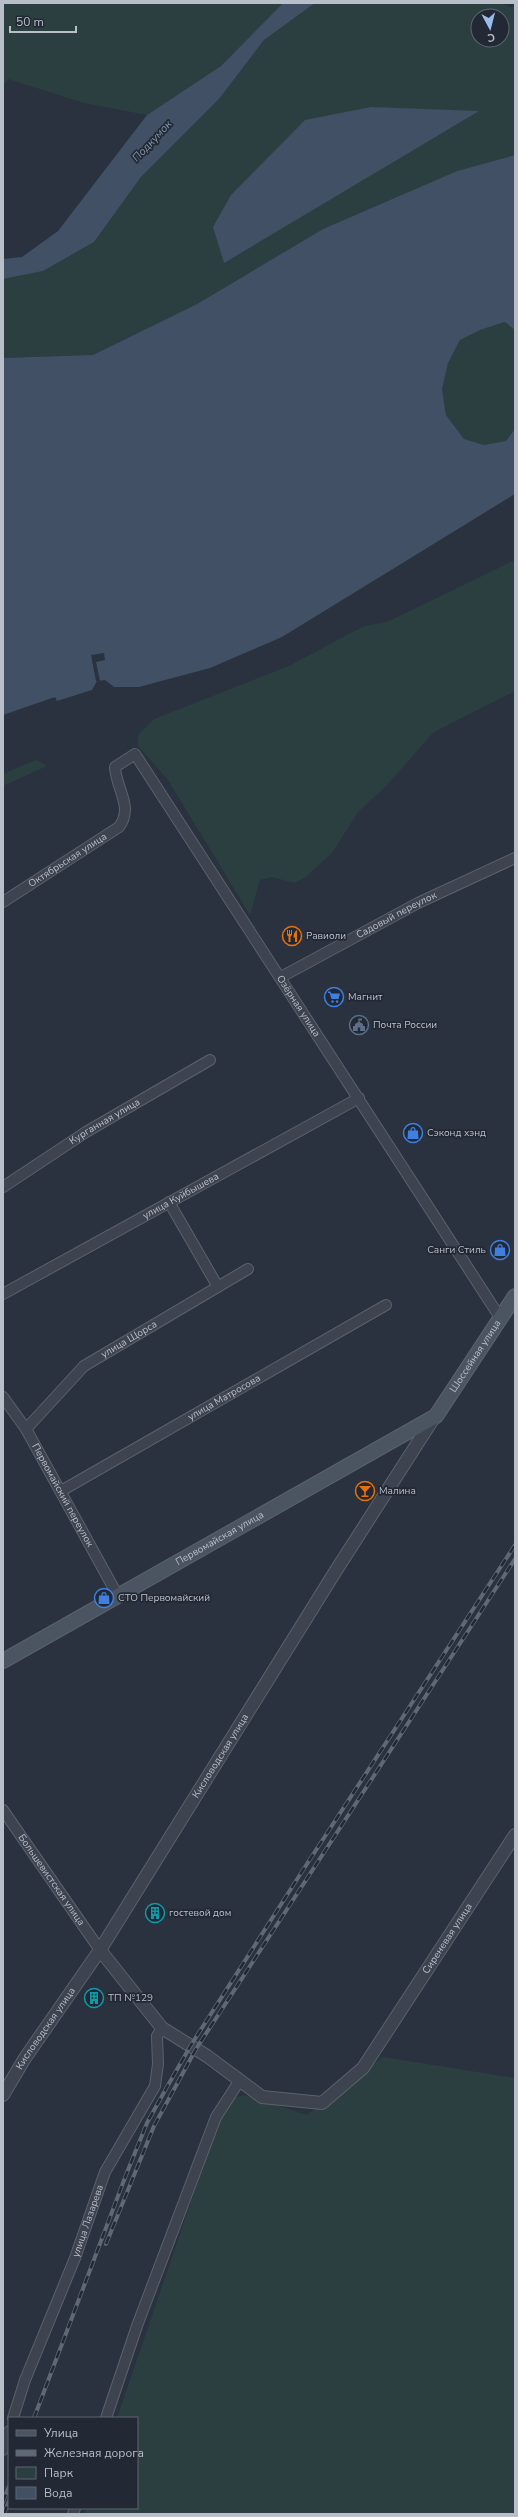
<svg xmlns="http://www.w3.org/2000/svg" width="518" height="2517" font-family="'Nunito Sans',sans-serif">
<rect width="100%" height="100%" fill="#29323e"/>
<!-- green -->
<g fill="#2c3f40" fill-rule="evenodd">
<polygon points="3,3 283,3 221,66 147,115 84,103 8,79 3,86"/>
<path d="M315,3H502L510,7L515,6V155L457,171L323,229L197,304L93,355L3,358V279L43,271L94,242L141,177L219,99L264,40ZM478,16H502V40H478Z"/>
<polygon points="505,322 515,330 515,429 506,441 484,445 464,439 446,415 442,389 448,363 460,340 480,330"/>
<polygon points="515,560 515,691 434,732 386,786 358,812 332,853 306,877 294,883 272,877 260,880 250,915 168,780 138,746 138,735 154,719 289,666 364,626 387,622"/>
<polygon points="36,760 47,766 3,786 3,774"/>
<polygon points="383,2057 515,2078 515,2514 84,2514 86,2508 137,2508 137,2418 117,2418 220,2117 234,2098 244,2095 307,2115"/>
</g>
<!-- water -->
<g fill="#415065">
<polygon points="283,3 315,3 264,40 219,99 141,177 94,242 43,271 3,279 3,259 22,257 58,231 147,115 221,66"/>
<polygon points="371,107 479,111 224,263 213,227 231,195 305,120"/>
<polygon points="515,155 515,330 505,322 480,330 460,340 448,363 442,389 446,415 464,439 484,445 506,441 515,429 515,494 282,637 210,668 139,687 114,687 105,680 97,681 92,690 57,701 55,697 3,715 3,358 93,355 197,304 323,229 457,171"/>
</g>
<!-- pier -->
<polygon fill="#29323e" points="104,653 105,660 96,662 100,681 96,681 91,655"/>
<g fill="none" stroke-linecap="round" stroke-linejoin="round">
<!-- minor casing -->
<g stroke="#5b626c" stroke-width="12">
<g id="minor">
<path id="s1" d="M3,902L119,827C134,807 116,789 115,767L135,754L501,1319"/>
<path id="s2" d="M281,977L418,903L515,858"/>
<path id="s3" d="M3,1187L86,1132L210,1060"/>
<polyline points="169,1202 218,1287"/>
<path id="s4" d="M3,1294L359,1098"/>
<path id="s5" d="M3,1397L26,1429L118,1596"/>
<path id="s6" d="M26,1429L84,1366L248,1269"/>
<path id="s7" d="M61,1491L386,1305"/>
<path id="s8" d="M3,1810L100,1950"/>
<path id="s9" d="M13,2418L25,2380L75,2258L105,2172L155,2086L158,2064L157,2036L162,2028"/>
<polyline points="106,2418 137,2326 216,2117 240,2080"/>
<polyline points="3,2450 9,2431"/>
<polyline points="73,2514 75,2508"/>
</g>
</g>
<!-- tertiary casing -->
<g stroke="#5b626c" stroke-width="14">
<g id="tertiary">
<path id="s10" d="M100,1950L162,2028L207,2056L262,2097L322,2103L363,2068L515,1835"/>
<path id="s11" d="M3,2095L25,2058L100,1950L335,1572L435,1416"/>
</g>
</g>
<!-- secondary casing -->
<g stroke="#5b626c" stroke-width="16">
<g id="secondary">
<path id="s12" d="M3,1661L436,1416L515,1296"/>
</g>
</g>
<!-- minor -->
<use href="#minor" stroke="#3d444f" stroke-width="10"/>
<!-- tertiary -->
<use href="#tertiary" stroke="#3d444f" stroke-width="12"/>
<!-- secondary -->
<use href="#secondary" stroke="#4b5461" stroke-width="14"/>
<!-- rail casing -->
<g stroke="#5f6875" stroke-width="4">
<g id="rail">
<polyline points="106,2244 154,2126 196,2049 515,1559"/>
<polyline points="34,2418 126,2175 147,2123 167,2087 191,2045 303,1870 515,1545"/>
<polyline points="3,2502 9,2486"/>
<polyline points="4,2514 9,2501"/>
</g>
</g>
<!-- rail -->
<use href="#rail" stroke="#222934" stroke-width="2.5" stroke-dasharray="8" stroke-linecap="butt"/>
</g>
<!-- icons -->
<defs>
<g id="restaurant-ring" transform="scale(1)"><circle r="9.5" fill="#222934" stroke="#e8710a" stroke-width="1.5"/><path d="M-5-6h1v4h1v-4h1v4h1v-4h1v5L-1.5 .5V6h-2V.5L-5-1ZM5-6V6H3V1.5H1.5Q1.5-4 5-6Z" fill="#e8710a"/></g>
<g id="supermarket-ring" transform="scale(1)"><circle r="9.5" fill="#222934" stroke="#3f7fe0" stroke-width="1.5"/><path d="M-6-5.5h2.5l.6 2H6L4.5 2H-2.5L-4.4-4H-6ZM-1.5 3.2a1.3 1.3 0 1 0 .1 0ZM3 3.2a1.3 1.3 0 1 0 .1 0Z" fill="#3f7fe0"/></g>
<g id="civic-ring" transform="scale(1)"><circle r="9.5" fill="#222934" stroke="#5c6f8a" stroke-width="1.5"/><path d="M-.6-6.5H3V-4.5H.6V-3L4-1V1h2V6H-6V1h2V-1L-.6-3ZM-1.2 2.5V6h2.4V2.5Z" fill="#5c6f8a"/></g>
<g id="shop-ring" transform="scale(1)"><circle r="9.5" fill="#222934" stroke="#3f7fe0" stroke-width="1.5"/><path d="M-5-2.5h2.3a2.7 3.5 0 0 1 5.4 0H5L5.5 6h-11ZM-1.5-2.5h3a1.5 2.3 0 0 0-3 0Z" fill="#3f7fe0"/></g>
<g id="bar-ring" transform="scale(1)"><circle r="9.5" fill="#222934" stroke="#e8710a" stroke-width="1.5"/><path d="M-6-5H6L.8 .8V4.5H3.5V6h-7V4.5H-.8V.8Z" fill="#e8710a"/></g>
<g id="building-ring" transform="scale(1)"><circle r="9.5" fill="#222934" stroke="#0f9aa8" stroke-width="1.5"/><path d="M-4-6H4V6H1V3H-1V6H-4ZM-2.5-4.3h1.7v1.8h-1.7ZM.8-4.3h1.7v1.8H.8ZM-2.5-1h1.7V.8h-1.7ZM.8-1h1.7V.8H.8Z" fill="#0f9aa8"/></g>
</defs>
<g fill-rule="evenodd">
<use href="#restaurant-ring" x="292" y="936"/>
<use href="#supermarket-ring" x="334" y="997"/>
<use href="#civic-ring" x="359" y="1025"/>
<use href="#shop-ring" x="413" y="1133"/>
<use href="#shop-ring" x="500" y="1250"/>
<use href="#bar-ring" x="365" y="1491"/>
<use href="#shop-ring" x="104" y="1598"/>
<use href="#building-ring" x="155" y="1913"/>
<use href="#building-ring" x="94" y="1998"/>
</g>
<g text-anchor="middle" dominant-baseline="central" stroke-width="3.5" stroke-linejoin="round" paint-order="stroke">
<!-- street labels -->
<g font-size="10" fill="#b9bfc9" stroke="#222934">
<text stroke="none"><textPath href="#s1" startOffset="77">Октябрьская улица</textPath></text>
<text stroke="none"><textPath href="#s2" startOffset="131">Садовый переулок</textPath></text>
<text stroke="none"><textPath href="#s1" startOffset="525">Озёрная улица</textPath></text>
<text stroke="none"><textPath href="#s3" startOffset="121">Курганная улица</textPath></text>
<text stroke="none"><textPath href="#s4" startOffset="203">улица Куйбышева</textPath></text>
<text stroke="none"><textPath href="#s6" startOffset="138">улица Щорса</textPath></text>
<text stroke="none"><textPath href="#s12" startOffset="569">Шоссейная улица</textPath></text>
<text stroke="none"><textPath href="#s7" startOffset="188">улица Матросова</textPath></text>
<text stroke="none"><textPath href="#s5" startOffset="115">Первомайский переулок</textPath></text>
<text stroke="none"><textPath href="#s12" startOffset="249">Первомайская улица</textPath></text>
<text stroke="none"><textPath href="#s11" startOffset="403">Кисловодская улица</textPath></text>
<text stroke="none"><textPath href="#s8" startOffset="85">Большевистская улица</textPath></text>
<text stroke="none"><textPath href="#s10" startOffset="490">Сиреневая улица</textPath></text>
<text stroke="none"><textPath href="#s11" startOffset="79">Кисловодская улица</textPath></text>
<text stroke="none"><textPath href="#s9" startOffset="211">улица Лазарева</textPath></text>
</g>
<!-- poi labels -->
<g font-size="10" fill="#b9bfc9" stroke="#222934" text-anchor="start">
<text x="306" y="936">Равиоли</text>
<text x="348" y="997">Магнит</text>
<text x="373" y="1025">Почта России</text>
<text x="427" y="1133">Сэконд хэнд</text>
<text x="486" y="1250" text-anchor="end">Санги Стиль</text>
<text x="379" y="1491">Малина</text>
<text x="118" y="1598">СТО Первомайский</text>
<text x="169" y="1913">гостевой дом</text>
<text x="108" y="1998">ТП №129</text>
</g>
<!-- water labels -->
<g font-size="11" font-style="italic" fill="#8596ac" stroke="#222934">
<text transform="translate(152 141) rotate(-47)">Подкумок</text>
</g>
</g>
<!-- border -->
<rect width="518" height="2517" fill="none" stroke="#b9bfc9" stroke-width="8"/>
<!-- legend -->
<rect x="8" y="2417" width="130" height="92" fill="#222934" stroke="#5e6570"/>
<rect x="16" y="2430" width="20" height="6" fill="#4b5461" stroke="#5e6570"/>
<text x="44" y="2437" font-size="12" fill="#b9bfc9">Улица</text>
<rect x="16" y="2450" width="20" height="6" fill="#5f6875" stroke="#5e6570"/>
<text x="44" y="2457" font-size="12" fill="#b9bfc9">Железная дорога</text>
<rect x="16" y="2467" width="20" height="12" fill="#2c3f40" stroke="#5e6570"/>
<text x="44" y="2477" font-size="12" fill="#b9bfc9">Парк</text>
<rect x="16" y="2487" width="20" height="12" fill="#415065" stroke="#5e6570"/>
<text x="44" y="2497" font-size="12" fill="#b9bfc9">Вода</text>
<!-- north arrow -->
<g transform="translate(490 28) rotate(173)"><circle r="19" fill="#222934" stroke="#5e6570"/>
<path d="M0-3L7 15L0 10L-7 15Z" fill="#9bbbec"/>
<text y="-6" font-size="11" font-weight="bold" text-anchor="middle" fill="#b9bfc9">С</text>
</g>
<!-- scale -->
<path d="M10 26v6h66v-6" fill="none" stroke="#b9bfc9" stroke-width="2"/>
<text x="16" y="26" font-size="12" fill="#b9bfc9" stroke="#222934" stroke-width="3" paint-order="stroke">50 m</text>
</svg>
